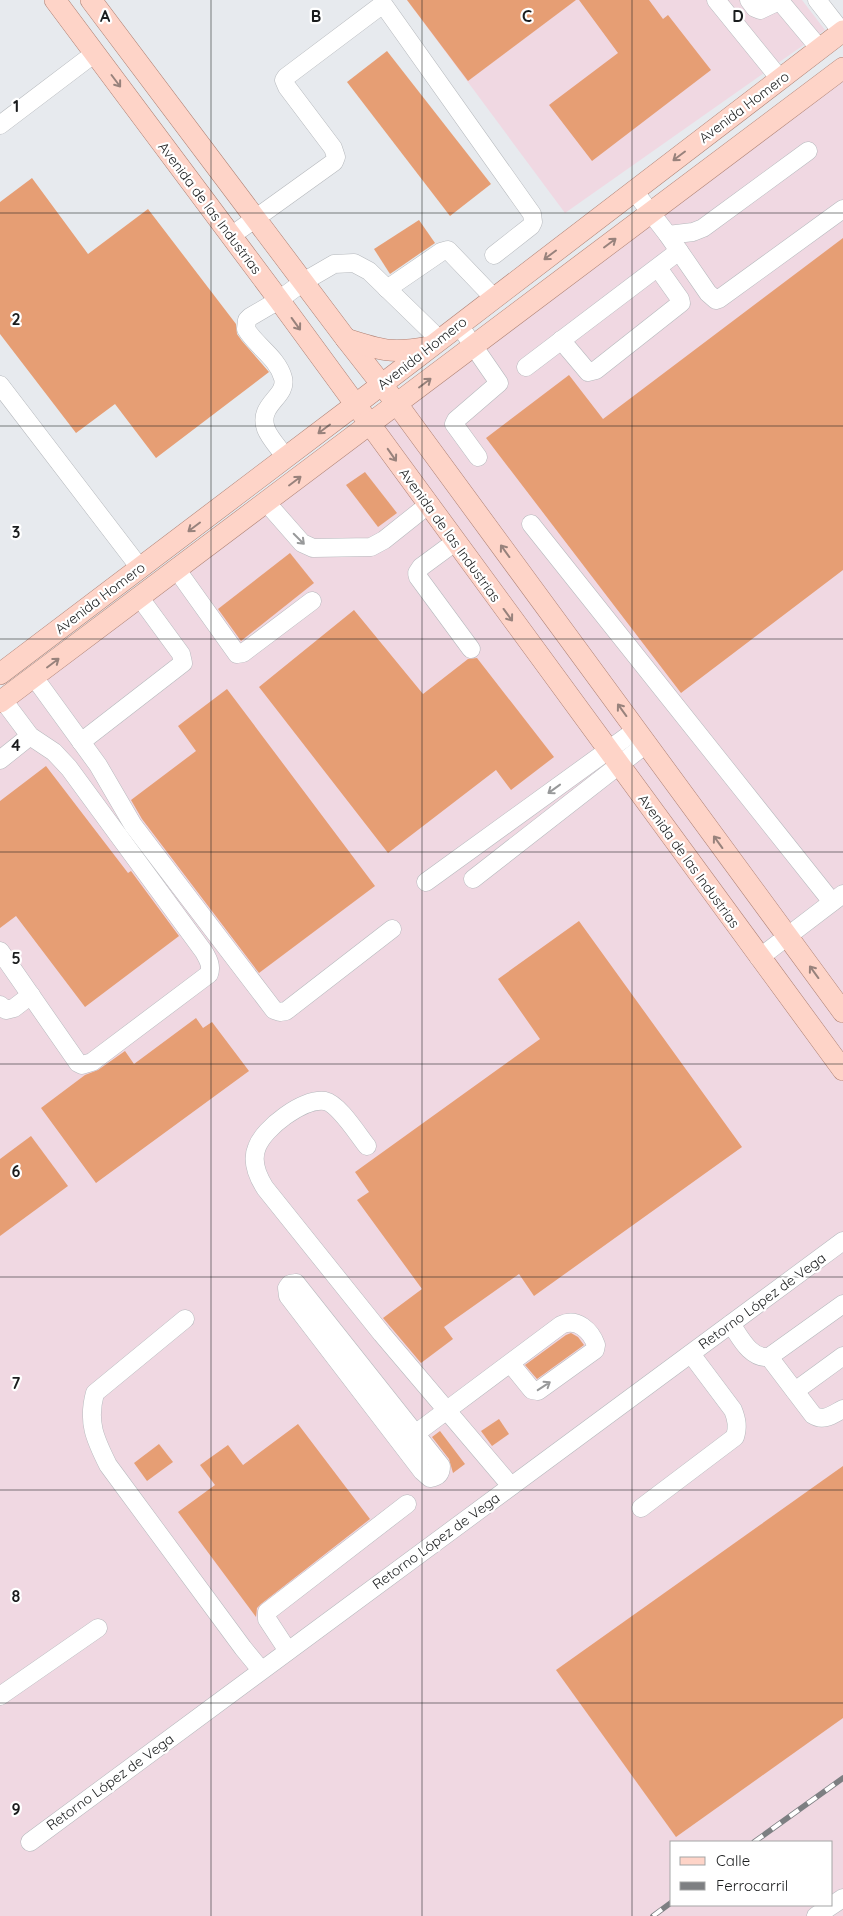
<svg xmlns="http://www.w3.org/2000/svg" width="843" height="1916" font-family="Quicksand,sans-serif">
<rect width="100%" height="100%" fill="#e7eaee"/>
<!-- industrial -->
<g fill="#f0d8e2" fill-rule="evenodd">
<polygon points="407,0 802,0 825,30 565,213"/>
<path d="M843,72V1916H0V711ZM672,1842H832V1905H672Z"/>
</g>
<!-- building -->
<g fill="#e69e74">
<polygon points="407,0 576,0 468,81"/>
<polygon points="579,0 649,0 663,19 668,15 711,70 592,161 549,105 618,53"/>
<polygon points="387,51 491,184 450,216 347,82"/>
<polygon points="32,178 88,254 148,209 236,324 237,334 242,341 269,372 156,458 115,404 76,433 0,334 0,202"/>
<polygon points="419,220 435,243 390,274 374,249"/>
<polygon points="843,238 843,570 681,693 486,438 569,375 603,419"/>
<polygon points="365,472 397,513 378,527 346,485"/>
<polygon points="290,553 314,583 241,641 218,609"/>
<polygon points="354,610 423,694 468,659 477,658 554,757 511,790 496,770 388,853 259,687"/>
<polygon points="227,689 375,886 259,973 142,819 131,800 196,751 178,726"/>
<polygon points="46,766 128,873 131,871 179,936 85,1007 16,916 0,928 0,801"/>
<polygon points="579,921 742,1147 534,1296 519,1274 444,1327 453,1339 421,1363 383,1318 422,1289 357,1200 369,1192 355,1172 540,1039 498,979"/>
<polygon points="196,1018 203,1028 212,1022 249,1071 96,1183 41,1108 85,1075 98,1070 125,1051 134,1064"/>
<polygon points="31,1136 68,1186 0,1236 0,1159"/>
<polygon points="571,1333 578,1337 584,1345 537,1379 525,1365 566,1335"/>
<polygon points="499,1419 509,1434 492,1446 481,1431"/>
<polygon points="298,1424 370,1519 261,1604 257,1608 256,1617 178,1512 215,1485 200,1465 228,1445 243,1465"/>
<polygon points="440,1431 465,1464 453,1473 449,1459 432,1437"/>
<polygon points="159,1444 173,1462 147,1481 134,1463"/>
<polygon points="843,1466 843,1718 676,1837 556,1670"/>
</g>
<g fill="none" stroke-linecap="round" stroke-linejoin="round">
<!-- minor casing -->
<g stroke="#b6b9bd" stroke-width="19">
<g id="minor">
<polyline points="716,0 780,79"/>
<polyline points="749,0 755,8 760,10 779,1"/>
<polyline points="779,0 820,49"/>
<polyline points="817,0 842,32"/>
<polyline points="0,125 95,53"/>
<polyline points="634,191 668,235 708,293 716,300 719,299 843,209"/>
<polyline points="668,235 693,232 703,228 808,151"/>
<polyline points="231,236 334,162 336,157 333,148 287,87 284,80 286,77 383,4 532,214 533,222 531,226 494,255"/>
<polyline points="387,289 441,252 448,250 494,298"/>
<polyline points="459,325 499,383 456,420 454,424 478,457"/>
<polyline points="561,340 588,372 596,370 681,303 680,299 658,268"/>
<polyline points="526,367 679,251"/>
<polyline points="0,385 140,568"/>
<path d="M286,458C280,449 270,439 266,429C257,404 288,397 283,378C278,358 256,346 246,329L247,320L250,317L279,300L303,282L334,264L354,263L369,271L440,340"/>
<polyline points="266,502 302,543 313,548 371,547 384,540 428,505"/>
<polyline points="531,524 832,902"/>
<polyline points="455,542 421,567 417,573 418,577 471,649"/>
<polyline points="177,570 237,654 243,653 312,601"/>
<polyline points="34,677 98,765 133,825 274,1010 280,1012 286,1011 392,929"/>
<polyline points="81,742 183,663 181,654 140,598"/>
<polyline points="0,760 30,736"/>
<polyline points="473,879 646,744"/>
<polyline points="426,882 636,730"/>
<path d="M0,951L78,1063L82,1065L92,1062L209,974C212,966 208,959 204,952L69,768L54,752L30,736L3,700"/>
<polyline points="759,958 843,894"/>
<polyline points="0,1005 6,1010 14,1008 31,995"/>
<path d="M367,1146C358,1135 339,1104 325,1101C303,1098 264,1128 257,1147C251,1161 258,1177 265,1188L382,1334L511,1486"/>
<path d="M296,1283L441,1466C441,1474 437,1477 430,1478L422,1471L288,1296L287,1288L290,1284Z"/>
<path d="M185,1319L95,1393C87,1422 95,1439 108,1465L243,1648L261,1670"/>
<path d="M731,1324C740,1337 750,1359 769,1357L843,1304"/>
<path d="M769,1357L813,1415C824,1422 833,1414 843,1409"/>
<polyline points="795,1391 843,1356"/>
<path d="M415,1434L561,1325C577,1317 591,1331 596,1345L595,1350L538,1391L532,1390L510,1363"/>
<path d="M641,1508L735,1437C738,1427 737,1420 733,1410L691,1354"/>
<polyline points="288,1651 267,1619 267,1612 407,1504"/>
<polyline points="0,1696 98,1628"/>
<polyline points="30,1842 843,1241"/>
<polyline points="816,1916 843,1898"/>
</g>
</g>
<!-- major casing -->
<g stroke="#ae8174" stroke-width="22">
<g id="major">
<polyline points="55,0 279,300 843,1070"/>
<polyline points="91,0 346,339 397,404 843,1012"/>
<path d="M346,339C380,350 391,354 428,347"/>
<polyline points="0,674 355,405 843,31"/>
<polyline points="0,702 843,68"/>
</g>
</g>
<!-- minor -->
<use href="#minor" stroke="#fff" stroke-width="18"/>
<!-- major -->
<use href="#major" stroke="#fed4c8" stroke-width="21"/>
<!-- rail casing -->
<g stroke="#7d7f82" stroke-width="5.5">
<g id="rail">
<polyline points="754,1842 843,1778"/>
<polyline points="653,1916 672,1902"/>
</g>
</g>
<!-- rail -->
<use href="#rail" stroke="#fff" stroke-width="4" stroke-dasharray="11" stroke-linecap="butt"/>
</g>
<!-- one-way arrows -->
<defs><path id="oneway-shaft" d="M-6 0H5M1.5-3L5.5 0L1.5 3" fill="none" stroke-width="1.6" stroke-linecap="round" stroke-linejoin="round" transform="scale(1.25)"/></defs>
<g stroke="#98827c">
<use href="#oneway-shaft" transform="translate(116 81) rotate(53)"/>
<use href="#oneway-shaft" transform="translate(679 156) rotate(143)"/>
<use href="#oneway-shaft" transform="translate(610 243) rotate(-37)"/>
<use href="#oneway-shaft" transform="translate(550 255) rotate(143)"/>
<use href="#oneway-shaft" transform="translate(296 324) rotate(54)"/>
<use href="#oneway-shaft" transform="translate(425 383) rotate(-37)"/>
<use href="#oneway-shaft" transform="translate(324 429) rotate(143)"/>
<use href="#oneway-shaft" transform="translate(392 455) rotate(55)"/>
<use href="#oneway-shaft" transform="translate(295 481) rotate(-37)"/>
<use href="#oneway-shaft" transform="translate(194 527) rotate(143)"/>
<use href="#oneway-shaft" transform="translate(505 551) rotate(-126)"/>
<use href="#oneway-shaft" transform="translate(508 615) rotate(54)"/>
<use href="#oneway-shaft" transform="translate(53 663) rotate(-37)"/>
<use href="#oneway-shaft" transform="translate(622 710) rotate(-126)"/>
<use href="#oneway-shaft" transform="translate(718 842) rotate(-126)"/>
<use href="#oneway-shaft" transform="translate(814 972) rotate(-126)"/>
</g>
<g stroke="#98999a">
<use href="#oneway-shaft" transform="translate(299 539) rotate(45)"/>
<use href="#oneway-shaft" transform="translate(554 789) rotate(144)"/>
<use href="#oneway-shaft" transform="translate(544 1386) rotate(-33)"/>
</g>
<!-- grid -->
<path fill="none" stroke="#1b1d1e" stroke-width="1" stroke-opacity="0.55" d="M211,0V1916M422,0V1916M632,0V1916M0,213H843M0,426H843M0,639H843M0,852H843M0,1064H843M0,1277H843M0,1490H843M0,1703H843"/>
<g text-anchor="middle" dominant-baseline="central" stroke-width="4.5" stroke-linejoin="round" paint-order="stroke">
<!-- street labels -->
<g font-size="14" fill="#1b1d1e" stroke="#fff">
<text transform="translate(744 107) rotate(-37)">Avenida Homero</text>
<text transform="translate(210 208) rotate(53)">Avenida de las Industrias</text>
<text transform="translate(422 353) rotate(-38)">Avenida Homero</text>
<text transform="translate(450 535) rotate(54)">Avenida de las Industrias</text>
<text transform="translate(100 598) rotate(-37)">Avenida Homero</text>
<text transform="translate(689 861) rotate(54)">Avenida de las Industrias</text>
<text transform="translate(762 1301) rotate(-36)">Retorno López de Vega</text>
<text transform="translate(436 1541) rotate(-36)">Retorno López de Vega</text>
<text transform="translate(110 1782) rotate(-36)">Retorno López de Vega</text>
</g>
</g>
<g font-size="16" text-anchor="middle" font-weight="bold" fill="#1b1d1e" stroke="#fff" stroke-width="4.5" stroke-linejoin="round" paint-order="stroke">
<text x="105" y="22">A</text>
<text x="316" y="22">B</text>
<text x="527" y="22">C</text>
<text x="738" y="22">D</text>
<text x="16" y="112">1</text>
<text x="16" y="325">2</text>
<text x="16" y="538">3</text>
<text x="16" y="751">4</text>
<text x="16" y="964">5</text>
<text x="16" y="1177">6</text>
<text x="16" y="1389">7</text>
<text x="16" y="1602">8</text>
<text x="16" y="1815">9</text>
</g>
<!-- legend -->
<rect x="670" y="1841" width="162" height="65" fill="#ffffff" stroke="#a4a5a5"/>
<rect x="680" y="1857" width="25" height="8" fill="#fed4c8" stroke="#a4a5a5"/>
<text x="716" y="1866" font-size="15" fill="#1b1d1e">Calle</text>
<rect x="680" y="1882" width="25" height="8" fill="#7d7f82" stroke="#a4a5a5"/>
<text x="716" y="1891" font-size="15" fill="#1b1d1e">Ferrocarril</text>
</svg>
